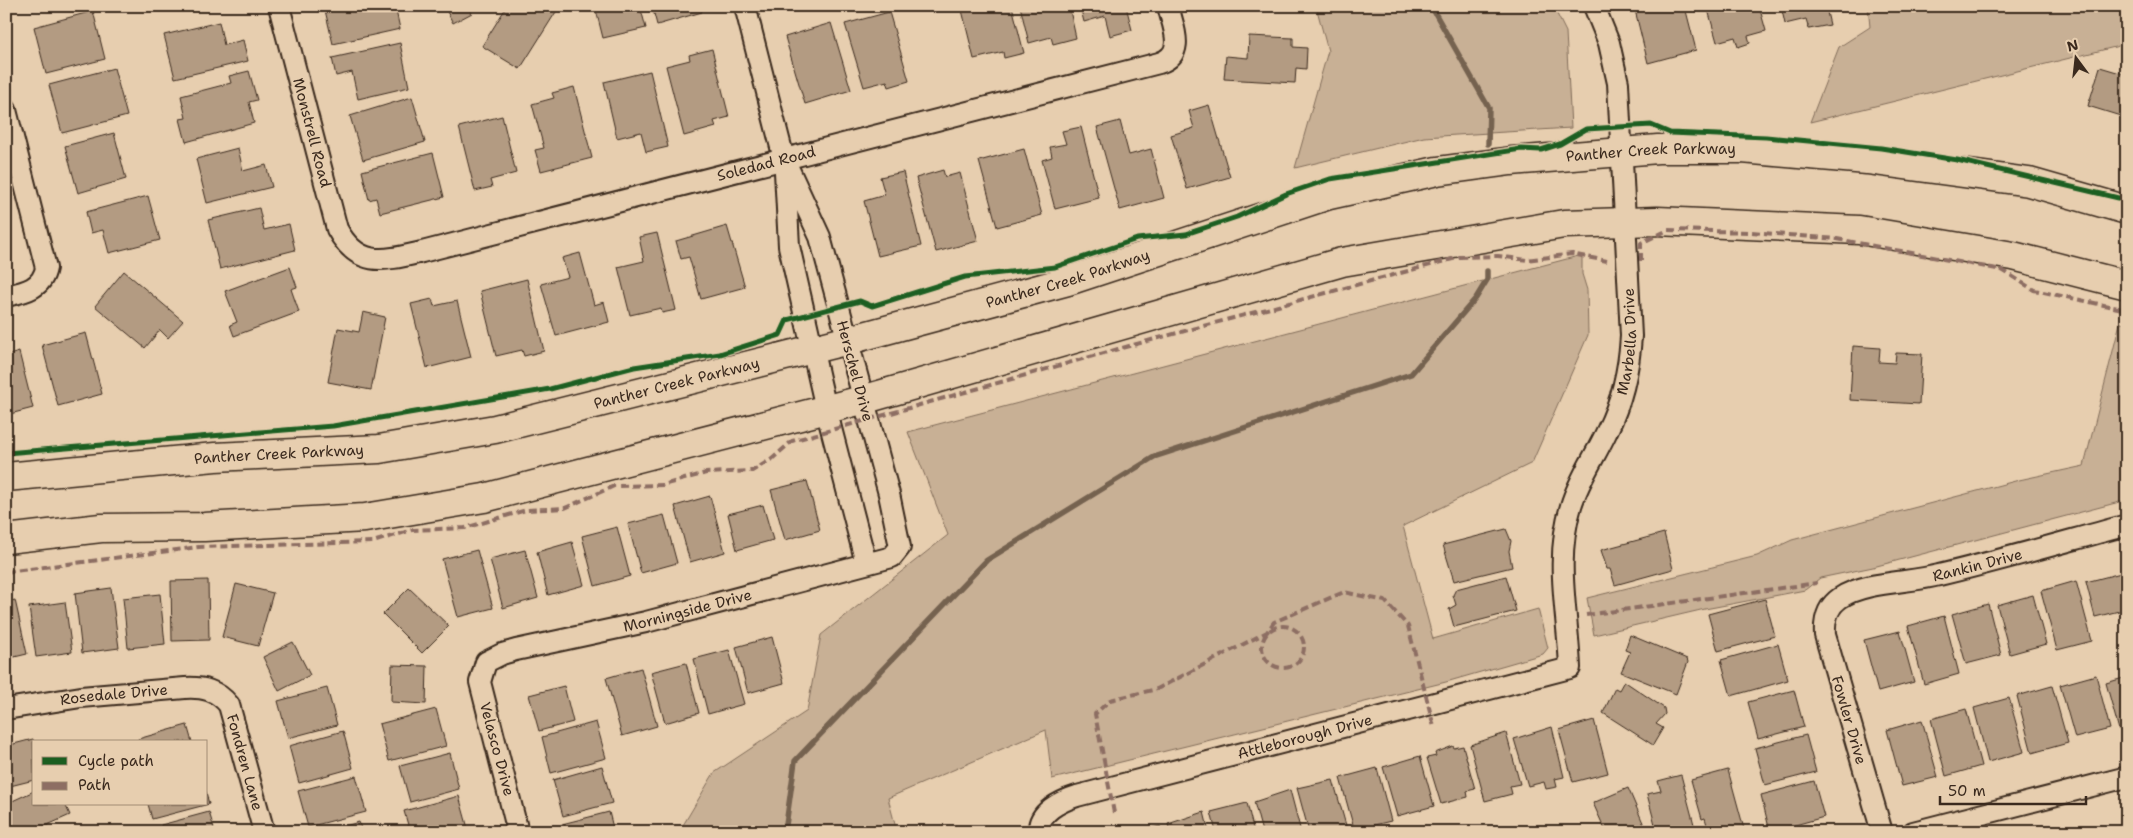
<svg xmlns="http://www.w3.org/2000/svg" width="2133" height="838" font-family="'Shantell Sans',sans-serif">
<rect width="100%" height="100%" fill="#e7ceaf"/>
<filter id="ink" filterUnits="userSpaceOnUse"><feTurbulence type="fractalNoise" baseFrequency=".02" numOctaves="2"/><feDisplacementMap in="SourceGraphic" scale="10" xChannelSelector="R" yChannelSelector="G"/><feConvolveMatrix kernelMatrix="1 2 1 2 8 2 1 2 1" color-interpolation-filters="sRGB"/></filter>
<g filter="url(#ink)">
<!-- green -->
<g fill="#c8b095" stroke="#826d5a">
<polygon points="1316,6 1553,6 1566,32 1571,128 1424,137 1295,168 1328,51"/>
<polygon points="1868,6 2127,6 2127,44 1810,122 1839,47 1870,27"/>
<polygon points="1582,255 1582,274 1587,290 1588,335 1532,463 1403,526 1433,639 1538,609 1548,648 1543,654 1446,682 1052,779 1046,730 888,798 897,832 679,832 714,773 807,711 821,635 948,535 908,432"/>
<polygon points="2120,323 2127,324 2127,500 1873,567 1820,578 1805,590 1705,609 1594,635 1587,598 1757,556 1792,540 2019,480 2084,466"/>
</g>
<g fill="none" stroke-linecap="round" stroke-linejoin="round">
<!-- stream -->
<g stroke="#756250" stroke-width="5.5">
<polyline points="1431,6 1489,108 1488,144"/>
<polyline points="785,832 795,761 987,560 1154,457 1411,374 1476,298 1487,280 1487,271"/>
</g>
</g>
<!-- building -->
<g fill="#b39b82" stroke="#3b2a1e">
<polygon points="324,6 395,6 400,29 333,44"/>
<polygon points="444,6 468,6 472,13 453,23"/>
<polygon points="507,6 559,7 520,69 482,46"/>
<polygon points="595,6 640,6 646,28 603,38"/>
<polygon points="652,6 700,6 702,12 657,25"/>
<polygon points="961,6 1012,6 1024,53 1004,58 1003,52 974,59"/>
<polygon points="1020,6 1069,6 1076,38 1053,44 1051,37 1029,43"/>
<polygon points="1080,6 1126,6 1132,30 1110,36 1105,16 1084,22"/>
<polygon points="1634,6 1690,6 1685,7 1696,50 1648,63"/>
<polygon points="1707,6 1759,6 1766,31 1748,36 1750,43 1738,47 1735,37 1717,42"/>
<polygon points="1781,6 1837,6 1838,9 1827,12 1830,25 1809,29 1806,19 1785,24"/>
<polygon points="93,11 105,59 46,74 34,27"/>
<polygon points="889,12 909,81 889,87 887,81 864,87 845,24"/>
<polygon points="219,22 224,45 243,40 248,61 175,78 164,35"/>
<polygon points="831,23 851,90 805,104 785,37"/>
<polygon points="1249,36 1293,38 1293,47 1307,48 1306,69 1296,68 1295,83 1224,79 1226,56 1248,58"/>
<polygon points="400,43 409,87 358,99 352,72 336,76 332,58"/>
<polygon points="712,49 729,117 714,121 716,127 684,136 666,66 690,60 689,55"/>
<polygon points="2100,67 2127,75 2127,118 2088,106"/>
<polygon points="114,68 127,116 62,133 49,85"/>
<polygon points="249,71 257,100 249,102 254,123 186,142 180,119 186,118 181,96 231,83 229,76"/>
<polygon points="650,71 668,147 646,152 641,132 617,138 604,82"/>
<polygon points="574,87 592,158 541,171 535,150 544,148 532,104 554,98 552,93"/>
<polygon points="412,97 425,142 363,160 350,116"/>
<polygon points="1209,105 1230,177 1187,189 1171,135 1194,128 1189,111"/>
<polygon points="502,116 516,173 490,180 492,187 475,191 459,127"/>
<polygon points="1120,121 1129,155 1151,149 1164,198 1120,210 1097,127"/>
<polygon points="1081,127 1099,198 1055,209 1042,160 1052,157 1050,147 1066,144 1062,131"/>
<polygon points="114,133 126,179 78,193 65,146"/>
<polygon points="238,148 243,171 266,165 272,187 207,203 196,159"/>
<polygon points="1024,149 1042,215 997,227 979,161"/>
<polygon points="433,153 444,197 380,213 376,198 369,200 362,171"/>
<polygon points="943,170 945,177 960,173 978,241 936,252 916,178"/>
<polygon points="903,172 921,246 878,256 864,201 885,195 880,177"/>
<polygon points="148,196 160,240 109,253 103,230 91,233 86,212"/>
<polygon points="259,208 264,230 289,224 295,250 220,269 208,220"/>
<polygon points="727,226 745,287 701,299 689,257 681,259 676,241"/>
<polygon points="657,233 676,310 662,313 661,308 630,315 618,267 644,261 639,237"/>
<polygon points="580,253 594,305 604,302 609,322 556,336 541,284 568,277 562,258"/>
<polygon points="290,267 297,287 291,289 299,312 234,336 230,325 237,322 225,291"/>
<polygon points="124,271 183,321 168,338 160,330 145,348 95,306"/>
<polygon points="527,279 544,351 524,356 522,350 496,356 480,291"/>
<polygon points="432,299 434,306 457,301 471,357 427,368 411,304"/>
<polygon points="363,312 385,317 371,390 328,382 338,328 359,332"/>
<polygon points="86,333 102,394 58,406 42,345"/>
<polygon points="1853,346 1880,348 1879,362 1895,363 1896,353 1922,354 1919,404 1850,400"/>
<polygon points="19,352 33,408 6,415 6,356"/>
<polygon points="807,481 820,530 785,540 771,490"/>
<polygon points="710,496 725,552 690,562 675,506"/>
<polygon points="763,505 773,540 737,550 728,514"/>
<polygon points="664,515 677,563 641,573 628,524"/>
<polygon points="617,527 630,576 595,586 582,536"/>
<polygon points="1506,529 1511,541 1509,551 1512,567 1454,581 1443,545"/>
<polygon points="1664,533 1673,569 1615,585 1610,569 1607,569 1601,550"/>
<polygon points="572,542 584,585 548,595 537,552"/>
<polygon points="477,550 493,608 458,617 442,559"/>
<polygon points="525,550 538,598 503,608 490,559"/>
<polygon points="2121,573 2127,592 2127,609 2095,617 2086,582"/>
<polygon points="1506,576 1516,611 1454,627 1449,609 1456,605 1453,595 1456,589"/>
<polygon points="208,580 209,640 172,641 171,581"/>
<polygon points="2076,581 2092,641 2057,650 2041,591"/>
<polygon points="236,584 273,593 258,646 222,637"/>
<polygon points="111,588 119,648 82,653 75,593"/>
<polygon points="409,588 449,626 422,653 383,614"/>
<polygon points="160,594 165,644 128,648 123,598"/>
<polygon points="2033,595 2046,644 2010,654 1997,605"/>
<polygon points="1765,599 1775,636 1718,651 1708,614"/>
<polygon points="15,600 27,654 6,659 6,602"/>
<polygon points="65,602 72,652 36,657 29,607"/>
<polygon points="1988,604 2001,655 1966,664 1952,614"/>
<polygon points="1944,616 1959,674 1924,684 1908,626"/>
<polygon points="1900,631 1914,682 1878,692 1864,640"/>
<polygon points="1630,635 1687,659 1688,662 1676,694 1621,672 1630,652 1625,650"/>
<polygon points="772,637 784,683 748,693 736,647"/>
<polygon points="293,642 310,675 279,691 263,657"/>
<polygon points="1778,644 1788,680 1731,696 1721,660"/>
<polygon points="729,650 744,704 708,714 694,659"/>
<polygon points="686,663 699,713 665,723 651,672"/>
<polygon points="392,665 427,666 426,704 391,702"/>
<polygon points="641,668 657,726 622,736 606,678"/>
<polygon points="2096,675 2110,729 2075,738 2060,685"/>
<polygon points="2127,677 2127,728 2119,730 2106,683"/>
<polygon points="1624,681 1664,708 1665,714 1656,724 1663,728 1653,745 1603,713 1615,688 1619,690"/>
<polygon points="564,686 573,722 539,731 529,695"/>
<polygon points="2052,686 2068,743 2032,753 2017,696"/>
<polygon points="327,688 337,725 288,738 278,701"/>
<polygon points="1794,690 1804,727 1758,739 1748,702"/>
<polygon points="2009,698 2024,752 1988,762 1974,708"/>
<polygon points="436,709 446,746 389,761 379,724"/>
<polygon points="1966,709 1981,766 1946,776 1931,719"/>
<polygon points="1594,720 1608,773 1573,782 1559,730"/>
<polygon points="1922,720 1938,777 1902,786 1887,730"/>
<polygon points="596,722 606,758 551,773 542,737"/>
<polygon points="187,725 192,742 139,742 138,739"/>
<polygon points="1552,727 1564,777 1555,779 1557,787 1546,789 1544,782 1528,786 1514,739"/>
<polygon points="343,731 353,768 299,783 289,746"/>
<polygon points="1506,733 1520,784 1510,786 1512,794 1485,801 1470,745"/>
<polygon points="1806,735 1816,772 1765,785 1755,748"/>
<polygon points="33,739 34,780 6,787 6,746"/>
<polygon points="1453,746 1454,748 1463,746 1475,789 1467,791 1468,797 1441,804 1427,758 1436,756 1435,753"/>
<polygon points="450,753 459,789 410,802 400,766"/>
<polygon points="1420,756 1434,806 1397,816 1383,767"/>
<polygon points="602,766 612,803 563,816 553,780"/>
<polygon points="1377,768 1391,821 1370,826 1371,829 1355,832 1340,778"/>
<polygon points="1728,770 1744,829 1732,832 1705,832 1703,826 1707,825 1705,818 1702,819 1691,780"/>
<polygon points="1681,775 1696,832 1657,832 1647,794 1661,791 1658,781"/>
<polygon points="356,776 366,812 308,827 298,791"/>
<polygon points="1333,780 1347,829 1337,832 1309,832 1297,788"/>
<polygon points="1814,781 1824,817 1770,832 1761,795"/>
<polygon points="1628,788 1647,832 1606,832 1593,803"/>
<polygon points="1290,790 1301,832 1262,832 1254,802"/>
<polygon points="34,791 34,804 65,804 70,815 32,832 11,832 6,821 6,804"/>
<polygon points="206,792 209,804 152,819 148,804 206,804"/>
<polygon points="459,796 469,832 410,832 404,811"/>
<polygon points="1247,803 1254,832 1216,832 1211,812"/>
<polygon points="209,812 215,832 163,832 161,825"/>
<polygon points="609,812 614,832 564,832 562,824"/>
<polygon points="1204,812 1209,832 1170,832 1168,824"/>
<polygon points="359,822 362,832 323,832"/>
<polygon points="2127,824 2127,832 2119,832 2118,826"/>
<polygon points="1160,826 1162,832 1137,832"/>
</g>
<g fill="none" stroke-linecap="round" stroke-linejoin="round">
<!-- street casing -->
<g stroke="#3b2a1e" stroke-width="24">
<g id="street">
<path id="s1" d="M279,6L337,229C358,268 383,261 422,252L1159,63C1187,54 1173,27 1168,6"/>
<path d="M6,110L46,268C42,289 24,292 6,296"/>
<polyline points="785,172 789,246 826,409 866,563"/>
<path id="s2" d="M6,709L81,697L185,688C203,687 217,690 229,705L264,832"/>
<path id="s3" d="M518,832L480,682L486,662L502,654L516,650L646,622L892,557L900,547L889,494L820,237L784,159L745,6"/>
<path id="s4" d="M1039,832C1037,812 1061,801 1077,796L1570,668C1568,613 1554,561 1571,506C1579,479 1595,457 1607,431C1622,401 1629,370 1631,336L1618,83L1609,43L1594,6"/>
<path id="s5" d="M1882,832L1825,635C1824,620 1827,607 1840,598C1865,581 1910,583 1939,575C2002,560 2064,542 2127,525"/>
<polyline points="1913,832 2127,777"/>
</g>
</g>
<!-- secondary casing -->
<g stroke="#3b2a1e" stroke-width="31">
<g id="secondary">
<path id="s6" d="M6,477L215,457L379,449L495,429L849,340L1068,281L1329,195L1437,171L1511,161L1658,149H1742L1867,160L2029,182L2127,210"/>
<polyline points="6,539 101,528 204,527 365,518 484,498 862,400 1342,262 1564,224 1657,221 1859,230 2013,256 2127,285"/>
</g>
</g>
<!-- street -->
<use href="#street" stroke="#e7ceaf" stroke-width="20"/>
<!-- secondary -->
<use href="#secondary" stroke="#e7ceaf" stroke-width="28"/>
<!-- quiet -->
<g stroke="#8d6e63" stroke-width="4" stroke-dasharray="8 4" stroke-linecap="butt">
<polyline points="1641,261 1641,243 1668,230 1752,232 1837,239 2002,270 2034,290 2127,310"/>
<polyline points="6,572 199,547 373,542 412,530 465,528 526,510 565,508 614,486 663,485 706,473 752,471 772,459 792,441 1118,349 1460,257 1498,256 1527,260 1572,254 1607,261"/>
<polyline points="1586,615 1817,583"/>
<circle cx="1283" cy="647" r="21"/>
<polyline points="1114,813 1095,714 1110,700 1157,689 1267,632 1274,622 1344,592 1385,601 1408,626 1434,727"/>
</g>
<!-- cycleway casing -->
<g stroke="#e7ceaf" stroke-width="8">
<polyline id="cycleway" points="6,453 333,426 550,389 634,367 720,354 780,335 787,320 860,301 872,306 965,277 1055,267 1137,239 1186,234 1237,217 1286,194 1330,179 1521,149 1541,150 1560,144 1586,129 1651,125 1670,133 1766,137 1881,148 1957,160 2127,200"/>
</g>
<!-- cycleway -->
<use href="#cycleway" stroke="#1b5e20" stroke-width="5"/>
</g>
</g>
<g text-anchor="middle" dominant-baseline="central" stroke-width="4.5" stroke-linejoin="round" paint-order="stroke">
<!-- street labels -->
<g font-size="15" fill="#3b2a1e" stroke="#e7ceaf">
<text stroke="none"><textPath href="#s1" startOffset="131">Monstrell Road</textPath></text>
<text stroke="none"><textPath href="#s6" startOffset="1684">Panther Creek Parkway</textPath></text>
<text stroke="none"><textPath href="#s1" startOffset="684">Soledad Road</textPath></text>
<text stroke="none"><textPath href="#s6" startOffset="1084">Panther Creek Parkway</textPath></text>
<text stroke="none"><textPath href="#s4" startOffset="905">Marbella Drive</textPath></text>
<text transform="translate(855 371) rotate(75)">Herschel Drive</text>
<text stroke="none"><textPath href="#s6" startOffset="679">Panther Creek Parkway</textPath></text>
<text stroke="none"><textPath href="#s6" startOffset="274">Panther Creek Parkway</textPath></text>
<text stroke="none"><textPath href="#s5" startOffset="389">Rankin Drive</textPath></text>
<text stroke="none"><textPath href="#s3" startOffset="384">Morningside Drive</textPath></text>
<text stroke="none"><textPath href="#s2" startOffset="109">Rosedale Drive</textPath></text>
<text transform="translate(1849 720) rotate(74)">Fowler Drive</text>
<text stroke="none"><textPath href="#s4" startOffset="292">Attleborough Drive</textPath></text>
<text transform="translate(497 749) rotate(75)">Velasco Drive</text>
<text stroke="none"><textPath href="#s2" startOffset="289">Fondren Lane</textPath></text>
</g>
</g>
<!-- margin -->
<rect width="2133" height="838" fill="none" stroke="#e7ceaf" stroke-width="25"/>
<rect x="12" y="12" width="2108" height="813" fill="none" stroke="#3b2a1e" stroke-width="2" filter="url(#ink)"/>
<!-- legend -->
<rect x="32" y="740" width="175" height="65" fill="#e7ceaf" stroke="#a28c75"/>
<rect x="42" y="757" width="25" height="8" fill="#1b5e20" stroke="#a28c75"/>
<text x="78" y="766" font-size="15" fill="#3b2a1e">Cycle path</text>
<rect x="42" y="782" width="25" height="8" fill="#8d6e63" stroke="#a28c75"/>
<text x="78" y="790" font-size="15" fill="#3b2a1e">Path</text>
<!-- north arrow -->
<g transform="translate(2076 58) rotate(345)" stroke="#e7ceaf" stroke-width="4" paint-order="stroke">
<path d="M0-4L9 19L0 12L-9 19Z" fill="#3b2a1e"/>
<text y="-8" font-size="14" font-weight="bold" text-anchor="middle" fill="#3b2a1e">N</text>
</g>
<!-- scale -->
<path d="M1940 796v8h146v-8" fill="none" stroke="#3b2a1e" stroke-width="2.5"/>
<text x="1948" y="796" font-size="15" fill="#3b2a1e" stroke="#e7ceaf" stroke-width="4" paint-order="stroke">50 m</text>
</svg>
